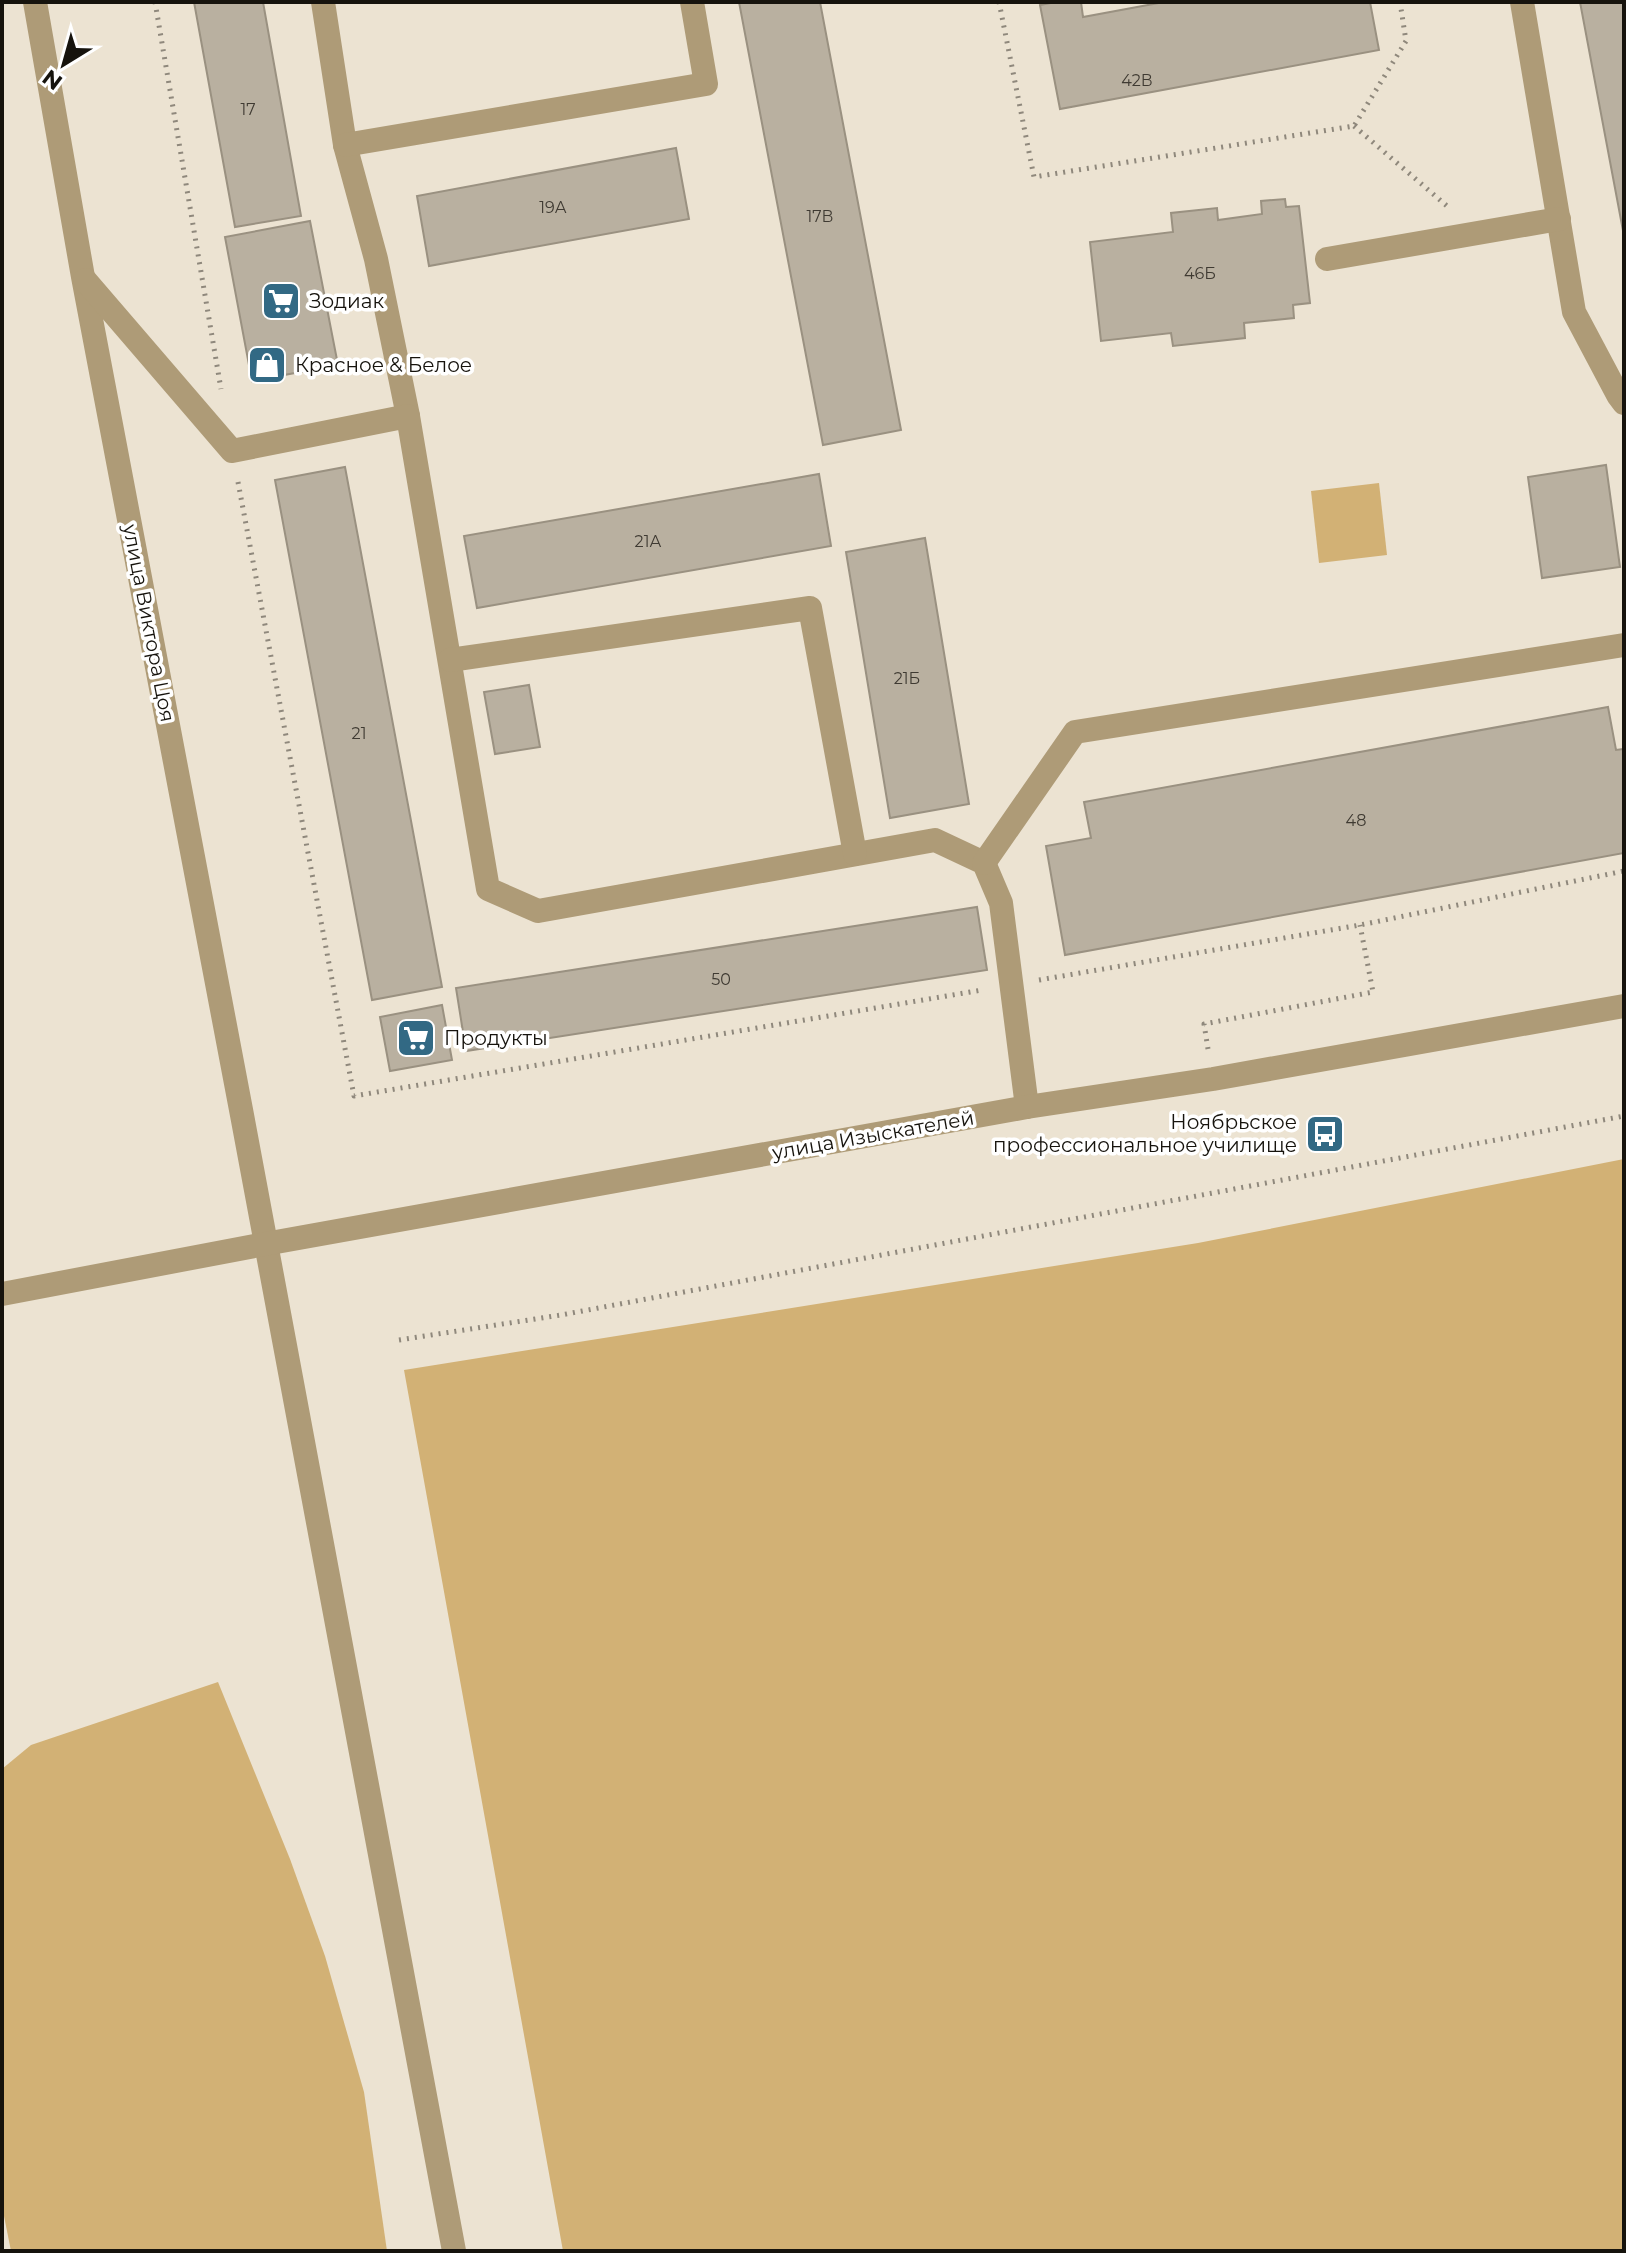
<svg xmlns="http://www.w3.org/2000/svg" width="1626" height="2253" font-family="Montserrat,sans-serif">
<rect width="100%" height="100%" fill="#ece3d2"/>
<!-- green -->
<g fill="#d2b175">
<polygon points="1379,483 1387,555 1319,563 1311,491"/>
<polygon points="1624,1159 1624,2251 563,2251 404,1370 1198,1243"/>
<polygon points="218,1682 290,1859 325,1956 364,2092 387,2251 11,2251 2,2206 2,1769 31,1745"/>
</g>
<!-- building -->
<g fill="#b9b0a0" stroke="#9a9181" stroke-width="2">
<polygon points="194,2 263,2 301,216 235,227"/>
<polygon points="739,2 820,2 901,430 823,445"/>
<polygon points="1056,2 1081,2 1083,17 1164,2 1370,2 1379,50 1060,109 1040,5"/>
<polygon points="1580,2 1624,2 1624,236"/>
<polygon points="676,148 689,219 429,266 417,196"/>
<polygon points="1285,199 1286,207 1299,206 1310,303 1293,305 1294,318 1244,323 1245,338 1173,346 1171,333 1101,341 1090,242 1173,232 1171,213 1217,208 1218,220 1262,214 1261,201"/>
<polygon points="310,221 338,365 252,381 225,237"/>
<polygon points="1606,465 1620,567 1542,578 1528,477"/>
<polygon points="345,467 442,987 372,1000 275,480"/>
<polygon points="819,474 831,546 477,608 464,536"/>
<polygon points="925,538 969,804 890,818 846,552"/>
<polygon points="529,685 540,747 495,754 484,692"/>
<polygon points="1608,707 1616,750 1624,749 1624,853 1065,955 1046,846 1091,838 1084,802"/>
<polygon points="977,907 987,970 466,1051 456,988"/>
<polygon points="442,1005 452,1060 390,1071 380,1017"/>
</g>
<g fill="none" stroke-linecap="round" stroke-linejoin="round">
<!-- path -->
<g stroke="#8f887c" stroke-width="5" stroke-dasharray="2 6" stroke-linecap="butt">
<polyline points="155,2 221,389"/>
<polyline points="999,2 1034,177 1354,126 1406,41 1400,2"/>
<polyline points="1354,126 1447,206"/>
<polyline points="238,482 354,1096 982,990"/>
<polyline points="1039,980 1360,925 1624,871"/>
<polyline points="1208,1049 1204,1024 1373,992 1360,925"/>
<polyline points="399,1340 561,1315 1624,1116"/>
</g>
<!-- minor -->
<g stroke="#ae9b77" stroke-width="24">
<polyline points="35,2 83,277 242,1115 454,2251"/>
<polyline points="323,2 345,145 376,259 408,416"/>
<polyline points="1522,2 1574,312 1618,395 1624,403"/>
<polyline points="345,145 706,84 692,2"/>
<polyline points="1327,259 1559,219"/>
<polyline points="85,280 232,451 408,416 488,889 538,911 935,840 984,863 1001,903 1027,1107"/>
<polyline points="450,660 810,608 855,854"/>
<polyline points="984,863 1075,732 1624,645"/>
<polyline points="2,1294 265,1244 1027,1107 1213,1079 1624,1006"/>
</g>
</g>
<!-- icons -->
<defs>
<g id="supermarket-square" transform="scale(2)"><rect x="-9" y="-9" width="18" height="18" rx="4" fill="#326984" stroke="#fff"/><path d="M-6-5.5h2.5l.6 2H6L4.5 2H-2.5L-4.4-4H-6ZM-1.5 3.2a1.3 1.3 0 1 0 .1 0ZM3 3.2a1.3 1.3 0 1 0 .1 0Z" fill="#fff"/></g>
<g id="shop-square" transform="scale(2)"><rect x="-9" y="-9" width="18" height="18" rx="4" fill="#326984" stroke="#fff"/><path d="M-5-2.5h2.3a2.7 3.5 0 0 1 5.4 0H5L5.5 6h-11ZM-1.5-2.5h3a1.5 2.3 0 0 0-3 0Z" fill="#fff"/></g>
<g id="bus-square" transform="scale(2)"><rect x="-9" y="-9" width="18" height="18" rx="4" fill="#326984" stroke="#fff"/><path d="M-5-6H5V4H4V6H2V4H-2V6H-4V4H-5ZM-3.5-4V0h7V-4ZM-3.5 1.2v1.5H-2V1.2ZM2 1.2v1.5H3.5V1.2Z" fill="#fff"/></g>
</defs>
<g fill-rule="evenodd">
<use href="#supermarket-square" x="281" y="301"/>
<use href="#shop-square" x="267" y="365"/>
<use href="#supermarket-square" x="416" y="1038"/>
<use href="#bus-square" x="1325" y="1134"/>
</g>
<g text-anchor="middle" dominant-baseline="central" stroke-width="7" stroke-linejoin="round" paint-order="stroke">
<!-- number labels -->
<g font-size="16" fill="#3f3a32">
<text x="1137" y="80">42В</text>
<text x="248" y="109">17</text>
<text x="553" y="207">19А</text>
<text x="820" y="216">17В</text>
<text x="1200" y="273">46Б</text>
<text x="648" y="541">21А</text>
<text x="907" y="678">21Б</text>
<text x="359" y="733">21</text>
<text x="1356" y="820">48</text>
<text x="721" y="979">50</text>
</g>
<!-- poi labels -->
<g font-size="20" fill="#16130d" stroke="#fff" text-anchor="start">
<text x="309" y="301">Зодиак</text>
<text x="295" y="365">Красное &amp; Белое</text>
<text x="444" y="1038">Продукты</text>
<text x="1297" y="1122" text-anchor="end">Ноябрьское<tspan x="1297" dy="23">профессиональное училище</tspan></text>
</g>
<!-- street labels -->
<g font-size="20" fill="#16130d" stroke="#fff">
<text transform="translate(149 623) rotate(79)">улица Виктора Цоя</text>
<text transform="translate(873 1135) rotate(-10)">улица Изыскателей</text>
</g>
</g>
<!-- border -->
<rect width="1626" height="2253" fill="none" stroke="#16130d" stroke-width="8"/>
<!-- north arrow -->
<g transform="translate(64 64) rotate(217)" stroke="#ffffff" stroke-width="6" paint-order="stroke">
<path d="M0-6L14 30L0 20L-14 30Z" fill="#16130d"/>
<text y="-12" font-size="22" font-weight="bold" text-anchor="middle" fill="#16130d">N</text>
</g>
</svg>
